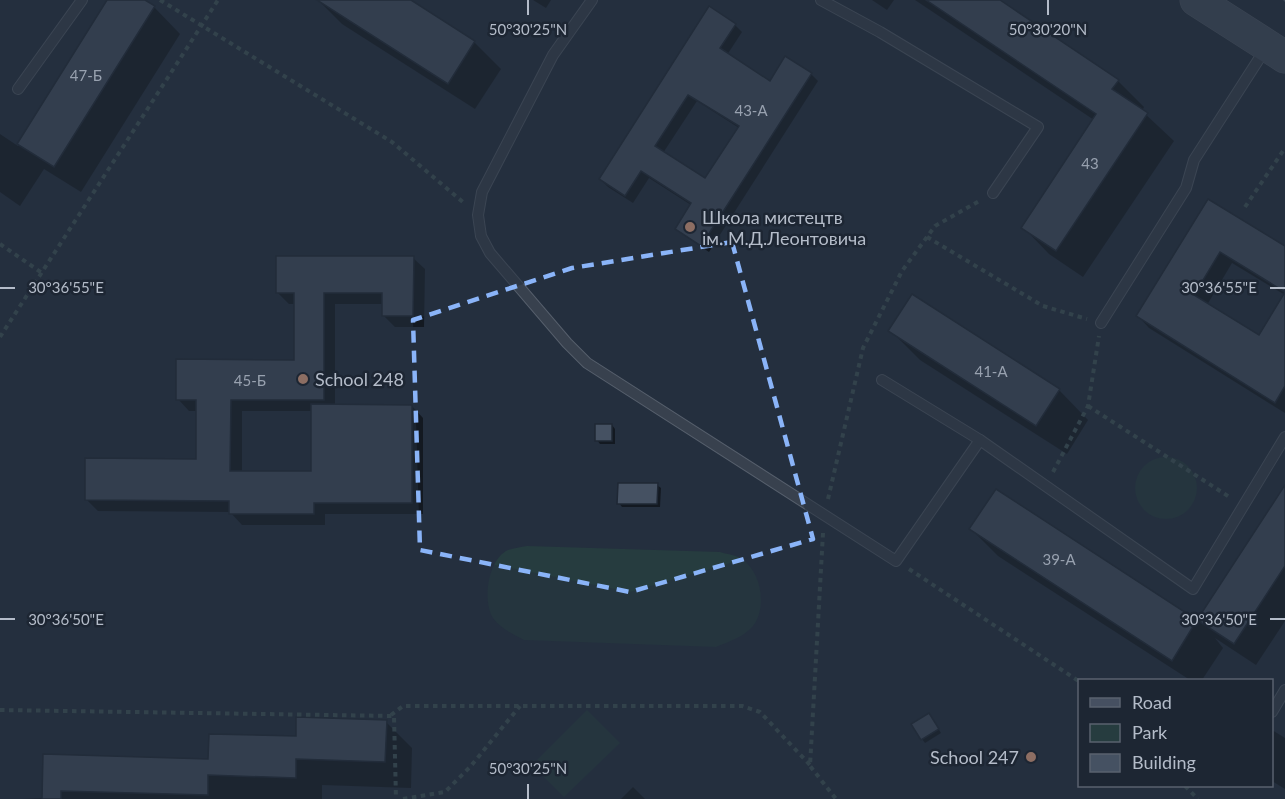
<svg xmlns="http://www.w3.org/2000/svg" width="1285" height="799" font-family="Lato,sans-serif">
<rect width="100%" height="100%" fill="#242f3e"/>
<!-- green -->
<g fill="#263c3f">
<circle cx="1166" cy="488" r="31"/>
<path d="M527,546L720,552C726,554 736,555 742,559C762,573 767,608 753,626C744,637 728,642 716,647L524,640C513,634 501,629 493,618C482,601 488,559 508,550C514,548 521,547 527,546Z"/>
<polygon points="587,710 620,743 564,797 532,765"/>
</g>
<!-- shadow -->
<g fill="#0007" fill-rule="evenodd">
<polygon points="109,0 142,0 154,7 180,34 81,192 44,169 20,206 0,192 0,134 18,146"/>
<polygon points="318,0 408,0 474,42 501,69 475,109 342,24"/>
<polygon points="533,0 551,0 546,8"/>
<polygon points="872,0 894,0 887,10"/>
<polygon points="915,0 997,0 1118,81 1144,107 1142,111 1174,141 1083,277 1049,254 1023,227 1094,120"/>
<path d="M735,25L742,32L727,55L770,83L811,74L818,81L709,252L685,236L677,228L691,205L649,178L633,203L608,187L600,179ZM697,101L739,128L706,180L663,153Z"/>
<path d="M1208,201L1285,247V413L1149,328L1138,316ZM1232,263L1285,295L1259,337L1207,305Z"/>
<path d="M413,258L425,269L424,327H395L384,316V304H335V406H412L423,418V514H325V525H242L230,512L98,511L87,500L197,460L198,411H189L178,399L295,361V304H289L277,292ZM242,411H313L312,473L242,472Z"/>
<polygon points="890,330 1059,390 1088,420 1067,454 920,360"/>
<polygon points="612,425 615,429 615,444 600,444 597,440"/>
<polygon points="657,485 661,488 660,507 622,507 619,503"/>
<polygon points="1285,488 1285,621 1256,665 1215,638 1223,648 1202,680 1190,680 998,556 971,529 996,491 1198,623"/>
<polygon points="932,718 941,733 925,743 922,739"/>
<polygon points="386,722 412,748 411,788 322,785 322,799 23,799 44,798 45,755 210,760 297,738"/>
<polygon points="1272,730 1285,738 1285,789 1272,781"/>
<polygon points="633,787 645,799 621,799"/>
</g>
<!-- building -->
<g fill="#455162" stroke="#1f2835" stroke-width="1.5" fill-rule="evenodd">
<polygon points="107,0 145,0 155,6 54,167 17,144"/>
<polygon points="317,0 411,0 475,41 448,84"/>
<polygon points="926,0 1000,0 1119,80 1112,89 1148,113 1056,251 1021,228 1096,114"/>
<path d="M709,6L736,24L720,48L770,81L785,56L812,73L701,246L675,229L691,203L641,171L625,196L599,179ZM688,95L739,126L705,178L655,146Z"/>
<polygon points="1208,199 1285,246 1285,292 1220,252 1194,295 1259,335 1285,292 1285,386 1275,403 1136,316"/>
<polygon points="276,256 414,256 413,316 382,316 382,293 324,293 324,400 231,400 230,471 311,471 311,404 412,405 412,503 314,503 314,514 229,514 229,501 85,500 85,458 196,459 196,400 176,400 176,359 294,360 294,293 276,293"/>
<polygon points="912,294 1060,389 1036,426 888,331"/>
<rect x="595" y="424" width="17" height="17"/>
<polygon points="618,483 658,483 657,504 617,504"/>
<polygon points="1285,485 1285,566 1234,644 1197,620"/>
<polygon points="996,489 1197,620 1172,661 969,529"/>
<polygon points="929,713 939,729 921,740 911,724"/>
<polygon points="296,717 387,720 385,762 296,759 296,778 208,775 208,795 61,791 61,799 42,799 43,754 208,759 209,734 296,736"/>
</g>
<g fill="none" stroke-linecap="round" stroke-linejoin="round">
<!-- lane casing -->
<g stroke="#565f6c" stroke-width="12">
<g id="lane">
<polyline points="592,0 553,55 482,192 478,215 481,236 490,253 567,343 587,363 896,561 980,440"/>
<polyline points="821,0 880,32 1038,127 993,193"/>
<polyline points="18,89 82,0"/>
<polyline points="1101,323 1186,188 1194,160 1266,48"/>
<polyline points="882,380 980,440 1193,589 1285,437"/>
<polyline points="1272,712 1285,690"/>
</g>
</g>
<!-- secondary casing -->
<g stroke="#565f6c" stroke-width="33">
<polyline id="secondary" points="1196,0 1285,57"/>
</g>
<!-- path -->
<g stroke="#44595c" stroke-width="4" stroke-dasharray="4.5 4.5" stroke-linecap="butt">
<polyline points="160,0 392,142 464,203"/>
<polyline points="1245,207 1285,148"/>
<polyline points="927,237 1043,306 1087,319"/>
<polyline points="0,244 42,273"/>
<polyline points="0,337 218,0"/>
<polyline points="1088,406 1231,498"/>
<polyline points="1053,472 1088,406 1099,336"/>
<polyline points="828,499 863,348 902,271 935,226 981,200"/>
<polyline points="823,533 810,766 836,799"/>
<polyline points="909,569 1080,682"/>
<polyline points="0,710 394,716 396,799"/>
<polyline points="391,715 403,706 742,706 760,712 810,765"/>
<polyline points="1185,786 1198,799"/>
<polyline points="403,799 445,792 470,767 520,706"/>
</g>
<!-- lane -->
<use href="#lane" stroke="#38414e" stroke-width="10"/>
<!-- secondary -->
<use href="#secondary" stroke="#465061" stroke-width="32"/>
<!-- tram -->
<polyline stroke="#5a6575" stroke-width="1.5" points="1284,0 1285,1"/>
</g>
<!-- marked area -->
<path d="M0 0H1285V799H0ZM732,242L813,539L630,592L420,550L413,320L572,268Z" fill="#242f3e" fill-opacity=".55" fill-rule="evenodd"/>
<path fill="none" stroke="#8ab4f8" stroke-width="4.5" stroke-dasharray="12 8" stroke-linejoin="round" d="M732,242L813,539L630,592L420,550L413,320L572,268Z"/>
<!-- ticks -->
<path fill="none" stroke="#b4bcc9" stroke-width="2" d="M528,0V15M1048,0V15M0,288H15M1270,288H1285M0,619H15M1270,619H1285M528,784V799"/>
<!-- markers -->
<g fill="#8d6e63" stroke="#1d2633" stroke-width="2">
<circle cx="690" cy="227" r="6"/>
<circle cx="303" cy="379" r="6"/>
<circle cx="1031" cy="757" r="6"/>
</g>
<g text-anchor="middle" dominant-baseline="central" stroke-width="5" stroke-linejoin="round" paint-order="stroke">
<!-- number labels -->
<g font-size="15" fill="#98a1af">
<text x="86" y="75">47-Б</text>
<text x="751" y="110">43-А</text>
<text x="1090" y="163">43</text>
<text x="991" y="371">41-А</text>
<text x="250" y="380">45-Б</text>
<text x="1059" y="559">39-А</text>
</g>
<!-- poi labels -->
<g font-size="18" fill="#b4bcc9" stroke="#1d2633" text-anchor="start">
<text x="702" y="217">Школа мистецтв<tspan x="702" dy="21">ім. М.Д.Леонтовича</tspan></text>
<text x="315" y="379">School 248</text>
<text x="1019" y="757" text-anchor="end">School 247</text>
</g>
</g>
<g font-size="15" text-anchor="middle" fill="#b4bcc9" stroke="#1d2633" stroke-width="5" stroke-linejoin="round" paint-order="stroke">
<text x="528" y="35">50°30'25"N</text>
<text x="1048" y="35">50°30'20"N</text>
<text x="1219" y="293">30°36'55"E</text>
<text x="66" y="293">30°36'55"E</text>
<text x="1219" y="625">30°36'50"E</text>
<text x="66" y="625">30°36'50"E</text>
<text x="528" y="774">50°30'25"N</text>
</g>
<!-- legend -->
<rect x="1078" y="679" width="195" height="108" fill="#1d2633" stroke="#59626f" stroke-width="1.5"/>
<rect x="1090" y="698" width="30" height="9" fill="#465061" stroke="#59626f" stroke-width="1.5"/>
<text x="1132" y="709" font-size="18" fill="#b4bcc9">Road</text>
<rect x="1090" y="724" width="30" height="18" fill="#263c3f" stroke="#59626f" stroke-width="1.5"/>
<text x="1132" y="739" font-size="18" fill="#b4bcc9">Park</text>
<rect x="1090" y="754" width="30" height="18" fill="#455162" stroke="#59626f" stroke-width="1.5"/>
<text x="1132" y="769" font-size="18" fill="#b4bcc9">Building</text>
</svg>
